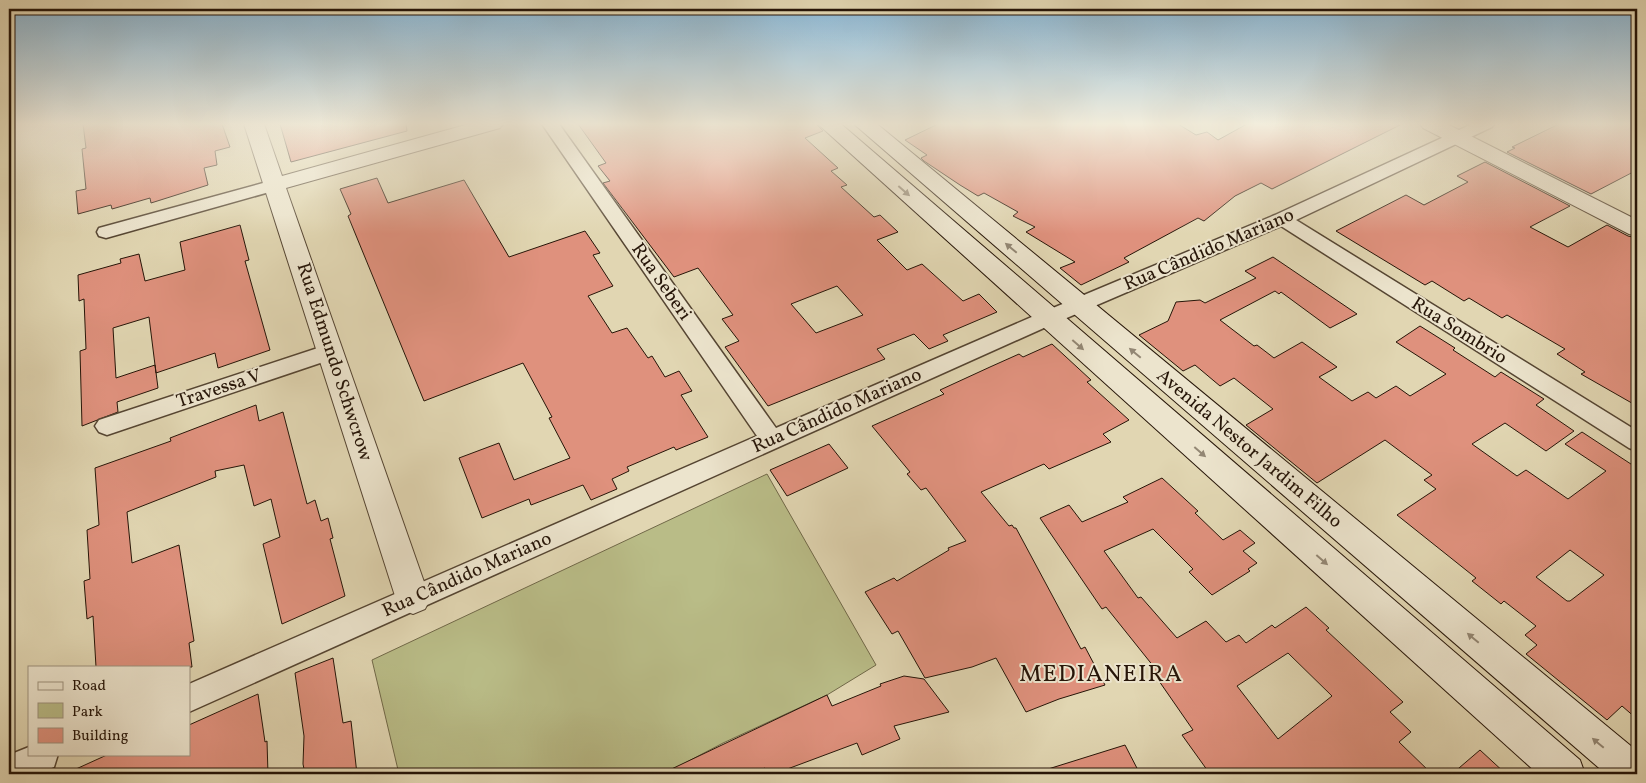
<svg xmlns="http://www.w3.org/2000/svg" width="1646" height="783" font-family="Vollkorn,serif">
<rect width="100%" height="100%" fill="#e1d6b2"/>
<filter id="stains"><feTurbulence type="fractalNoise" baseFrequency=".004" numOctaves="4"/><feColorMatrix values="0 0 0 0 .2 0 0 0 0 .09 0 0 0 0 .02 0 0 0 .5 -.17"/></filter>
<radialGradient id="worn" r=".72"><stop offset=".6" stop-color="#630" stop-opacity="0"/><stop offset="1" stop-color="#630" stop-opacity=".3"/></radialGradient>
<!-- green -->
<polygon fill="#b9bc87" stroke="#706848" points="767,474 876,665 827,695 723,743 664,774 399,774 372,660"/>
<!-- building -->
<g fill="#df917d" stroke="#261508" fill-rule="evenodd">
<polygon points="83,124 222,124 230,147 215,151 217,165 204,168 208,185 151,203 150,198 112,209 111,205 78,214 76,191 86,189 82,149 86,148"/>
<polygon points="280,124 406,124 407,131 291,162"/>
<path d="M578,124H816L823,131L805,138L838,168L831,171L847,185L841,187L874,217L880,215L898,232L877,240L907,270L922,264L963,301L979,294L997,312L943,335L948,341L929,349L914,334L877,349L885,359L768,406L725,347L739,341L722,319L733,315L698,268L674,277L603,183L610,181L598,166L606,163ZM837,286L863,315L816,333L791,304Z"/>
<polygon points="938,124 1178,124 1196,135 1207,132 1218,140 1247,124 1402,124 1272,189 1261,183 1235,196 1204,221 1198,218 1124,258 1129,262 1081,285 1060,268 1075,262 1026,232 1035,227 1013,216 1018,212 984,193 978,196 960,185 924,161 921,158 927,155 905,140"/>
<polygon points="1559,124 1637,124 1637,170 1591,194 1507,152 1515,148 1512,147"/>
<polygon points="1485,162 1570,206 1530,227 1568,247 1607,225 1628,236 1637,238 1637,406 1581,374 1585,372 1557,354 1565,349 1507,315 1502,318 1469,298 1464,301 1432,281 1425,285 1336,231 1406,195 1424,205 1468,182 1457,176"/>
<polygon points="377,178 388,203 464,180 509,257 585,231 600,253 593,255 613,286 588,296 612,333 627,328 648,358 652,356 665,377 679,371 692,391 681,395 708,437 676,450 674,447 627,467 629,471 612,479 617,489 591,500 583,485 531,505 529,499 482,518 459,458 499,443 514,480 570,458 549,418 552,417 523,363 424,401 348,216 351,214 340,189"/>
<polygon points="240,225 249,260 245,261 270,350 218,368 215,353 156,373 149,317 113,328 116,378 155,365 158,388 117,402 118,412 82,426 80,351 86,349 84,299 79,301 78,275 121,263 120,259 139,254 145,281 185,270 180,242"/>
<path d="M1273,257L1357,314L1330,328L1281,292L1279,294L1275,291L1220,320L1254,346L1257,345L1274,358L1302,342L1337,367L1319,377L1352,401L1368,392L1376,398L1396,386L1410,396L1446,374L1396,342L1420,326L1455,348L1453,350L1495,377L1501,372L1544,399L1536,405L1574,431L1546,451L1505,423L1472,444L1517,476L1526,470L1568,499L1606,471L1565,444L1582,432L1637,468V719L1622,706L1607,720L1526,654L1537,645L1525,635L1536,626L1504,601L1501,604L1472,581L1476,578L1397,515L1436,489L1424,480L1432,475L1385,440L1317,483L1246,425L1273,409L1234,378L1220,386L1195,365L1183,371L1139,335L1168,321L1176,302L1200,300L1205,303L1256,278L1245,271ZM1570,550L1604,575L1570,601H1567L1536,577Z"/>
<polygon points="1052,344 1091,380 1087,382 1129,420 1103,434 1111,442 1049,469 1044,464 981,492 1009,526 1012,525 1014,528 1016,528 1081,649 1085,647 1105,685 1059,699 1026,712 996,658 972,667 925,678 898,631 892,634 865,592 894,578 897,581 949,550 948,548 966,541 926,488 921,490 907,474 910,472 872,426 944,394 940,390 990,367 1019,354 1023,357"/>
<polygon points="256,405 259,421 283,412 307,504 315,500 321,521 328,518 333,538 330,539 345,596 282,624 263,544 280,537 271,499 254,506 244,465 215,471 216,477 127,512 132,563 179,545 194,641 189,643 192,667 96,667 93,616 87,619 84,581 90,579 87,530 99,525 95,468 171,441 170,438"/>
<polygon points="829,444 848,468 787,496 770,470"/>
<path d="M1162,478L1198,511L1195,513L1223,540L1240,530L1255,543L1243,551L1257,563L1248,569L1250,571L1212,595L1189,572L1193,569L1153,529L1104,551L1138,598L1141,597L1177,638L1206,621L1226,642L1239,635L1246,643L1272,625L1275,628L1306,607L1329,628L1326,630L1403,702L1390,712L1411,732L1399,742L1432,774H1210L1182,735L1193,730L1150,668L1154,667L1106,607L1102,609L1040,518L1069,505L1082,522L1128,502L1123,497ZM1288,653L1332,696L1278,739L1237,686Z"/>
<polygon points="333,658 343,723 351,721 357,774 305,774 303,764 304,736 295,673"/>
<polygon points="904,676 924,679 949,712 894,726 900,739 862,755 857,743 774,774 768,774 765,768 752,774 661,774 827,695 832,706 881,686 880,684"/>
<polygon points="258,694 265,742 267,741 268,774 65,774 109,754 189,754 189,725"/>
<polygon points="1125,745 1140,774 1046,774 1045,770"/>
<polygon points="1480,750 1506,774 1452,774"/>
</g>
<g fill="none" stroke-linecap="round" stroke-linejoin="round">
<!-- minor casing -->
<g stroke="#554532" stroke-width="3">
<g id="minor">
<polygon points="542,124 559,124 776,428 1041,313 1275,215 1472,124 1494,124 1492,127 1296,220 1637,431 1637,451 1629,448 1281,226 1055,323 189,712 189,684 757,436"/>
<polygon points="274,180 280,181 283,185 280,189 106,238 99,236 97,232 99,228"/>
<polygon points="330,344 338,347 341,352 338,357 107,435 99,432 95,426 99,420"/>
<polygon points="29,747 29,754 58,754 54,767 38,774 9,774 9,755"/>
</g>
</g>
<!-- tertiary casing -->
<g stroke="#554532" stroke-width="2">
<g id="tertiary">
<polygon points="244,124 264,124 282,176 469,124 503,124 500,128 286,188 430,599 425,609 413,614 401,609 396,599"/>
<polygon points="1420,124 1447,124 1637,220 1637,236 1629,234 1423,128"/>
</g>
</g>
<!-- secondary casing -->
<g stroke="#261508" stroke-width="2">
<g id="secondary">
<polygon points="818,124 841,124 1580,760 1585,774 1538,774"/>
<polygon points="854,124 877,124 1637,751 1637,774 1606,774"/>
</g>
</g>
<!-- minor -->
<use href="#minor" fill="#ece4cd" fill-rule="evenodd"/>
<!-- tertiary -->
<use href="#tertiary" fill="#ece4cd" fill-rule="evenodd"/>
<!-- secondary -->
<use href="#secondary" fill="#ece4cd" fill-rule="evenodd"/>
</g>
<!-- one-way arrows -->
<defs><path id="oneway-solid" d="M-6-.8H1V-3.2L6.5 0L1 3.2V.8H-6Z" transform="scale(1.25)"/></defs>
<g fill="#938774">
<use href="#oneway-solid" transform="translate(904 191) rotate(41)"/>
<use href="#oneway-solid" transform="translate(1011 248) rotate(-140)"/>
<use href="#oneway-solid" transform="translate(1078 345) rotate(41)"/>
<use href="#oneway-solid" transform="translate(1135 353) rotate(-140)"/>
<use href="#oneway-solid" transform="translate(1200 452) rotate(41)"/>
<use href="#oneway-solid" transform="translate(1322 560) rotate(41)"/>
<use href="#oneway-solid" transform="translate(1473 638) rotate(-140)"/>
<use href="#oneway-solid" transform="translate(1598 743) rotate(-140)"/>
</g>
<!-- sky -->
<linearGradient id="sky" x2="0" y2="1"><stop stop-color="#87b5d4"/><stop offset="0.53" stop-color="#f2eddc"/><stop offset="1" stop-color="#f2eddc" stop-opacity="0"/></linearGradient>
<rect width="1646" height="234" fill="url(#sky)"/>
<g text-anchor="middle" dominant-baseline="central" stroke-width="4" stroke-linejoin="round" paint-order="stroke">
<!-- street labels -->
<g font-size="19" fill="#261508" stroke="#ece4cd">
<text transform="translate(1209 250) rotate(-23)">Rua Cândido Mariano</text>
<text transform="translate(661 282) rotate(55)">Rua Seberi</text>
<text transform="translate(1459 331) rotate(32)">Rua Sombrio</text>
<text transform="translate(334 362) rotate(72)">Rua Edmundo Schwcrow</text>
<text transform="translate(219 389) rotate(-18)">Travessa V</text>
<text transform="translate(837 411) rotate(-24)">Rua Cândido Mariano</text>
<text transform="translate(1249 449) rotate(40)">Avenida Nestor Jardim Filho</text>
<text transform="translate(467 575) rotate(-24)">Rua Cândido Mariano</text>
</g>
<!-- near-neighbourhood labels -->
<g font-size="24" letter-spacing="1" fill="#261508" stroke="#ece4cd">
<text x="1101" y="675">MEDIANEIRA</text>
</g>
</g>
<!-- margin -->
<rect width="1646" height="783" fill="none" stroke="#e1d6b2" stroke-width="30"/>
<rect x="10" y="10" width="1626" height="763" fill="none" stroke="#261508" stroke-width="2.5"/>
<rect x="15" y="15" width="1616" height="753" fill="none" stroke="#261508"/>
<!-- legend -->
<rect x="28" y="666" width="162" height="90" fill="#ece4cd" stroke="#9d917e"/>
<rect x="38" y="682" width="25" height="8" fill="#ece4cd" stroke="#9d917e"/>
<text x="72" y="690" font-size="15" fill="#261508">Road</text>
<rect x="38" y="703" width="25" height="15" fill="#b9bc87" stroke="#9d917e"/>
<text x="72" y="716" font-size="15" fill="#261508">Park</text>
<rect x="38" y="728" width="25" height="15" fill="#df917d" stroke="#9d917e"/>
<text x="72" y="740" font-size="15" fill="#261508">Building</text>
<rect width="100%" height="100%" filter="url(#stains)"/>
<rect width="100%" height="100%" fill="url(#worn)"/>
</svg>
